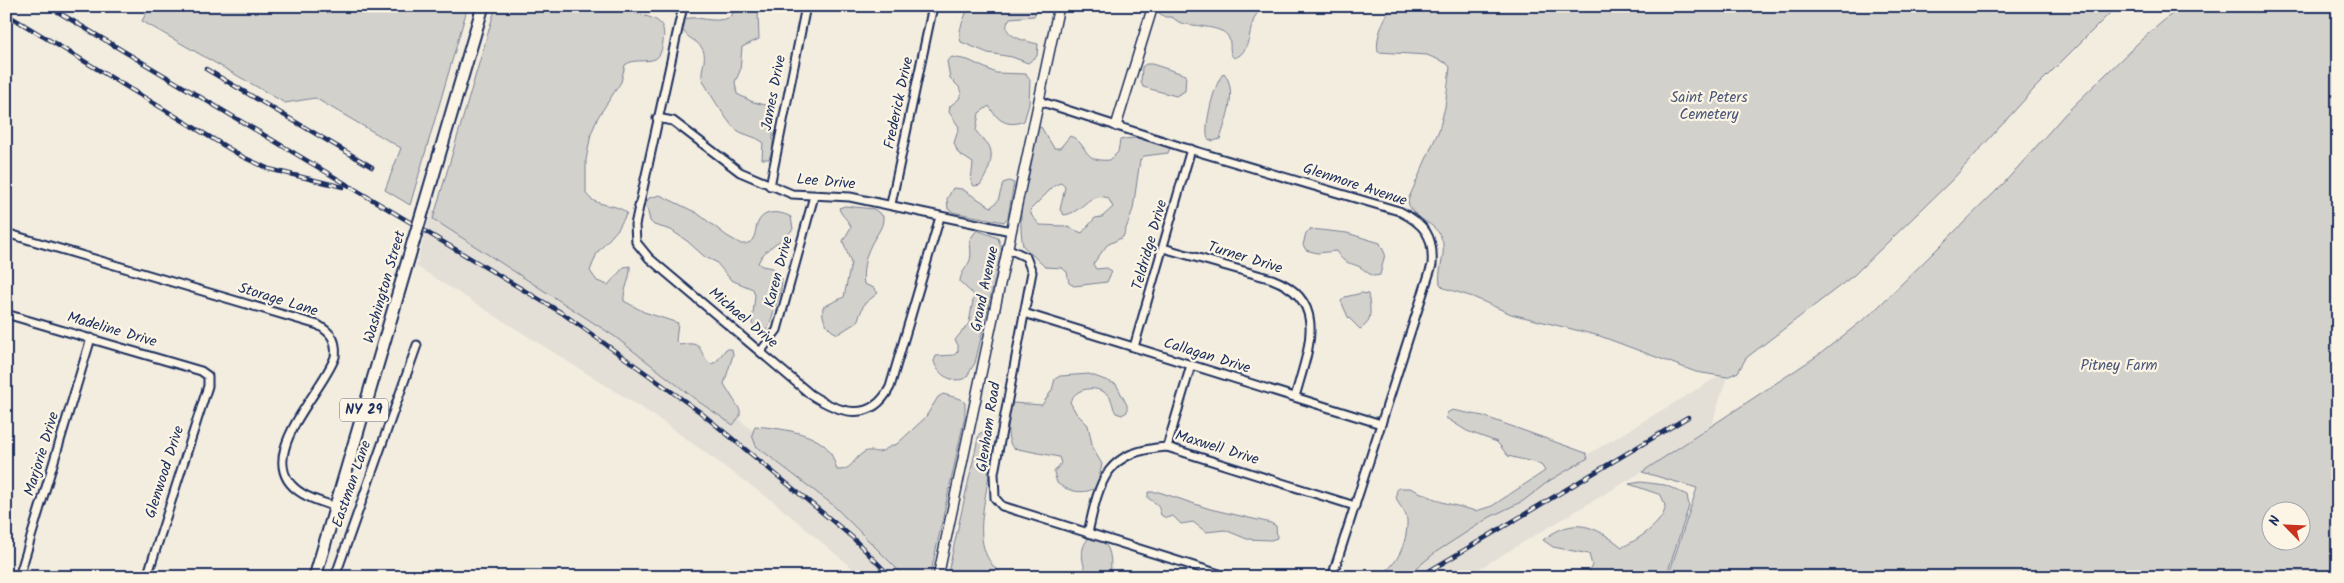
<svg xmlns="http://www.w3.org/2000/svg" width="2344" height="583" font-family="Kalam,sans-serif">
<rect width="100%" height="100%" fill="#f3ede0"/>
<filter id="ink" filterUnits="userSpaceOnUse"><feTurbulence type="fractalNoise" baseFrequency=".02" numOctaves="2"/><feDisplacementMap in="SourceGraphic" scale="10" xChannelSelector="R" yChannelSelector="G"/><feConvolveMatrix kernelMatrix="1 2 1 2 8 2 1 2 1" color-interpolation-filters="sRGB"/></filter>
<g filter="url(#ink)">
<!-- built -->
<g fill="#e3dfd6">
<polygon points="432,209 650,341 920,577 863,577 775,503 656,417 416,266"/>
<polygon points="1729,370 1712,425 1642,472 1465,577 1383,577"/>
</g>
<!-- green -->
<g fill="#d3d1cc" stroke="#778095" fill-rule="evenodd">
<polygon points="150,6 468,6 410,205 385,190 401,148 315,98 285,103 142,21"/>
<path d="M496,6H623C640,21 669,11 663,42C662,48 661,56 655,59C645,63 634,58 625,65L621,82L598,117L591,134L586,160V193C594,208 615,202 627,213L618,229L597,253L590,271L597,281L608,285L624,267L630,266C631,279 623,289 624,301L644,312L678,323L676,341L680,345C706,340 696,352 711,364L716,362L726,349H732L733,355L724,384L740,410V416L733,425L699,402L614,336L433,219Z"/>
<path d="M736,6H762L758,14L759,39L742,47L740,71L735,82L737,94L753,102L770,106L773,111V148L769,159H762L763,142C755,136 743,135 735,129C729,124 703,84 702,77C701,68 707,59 703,50C697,38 682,39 680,21C697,12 710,26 731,17Z"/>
<path d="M968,6H1032L1037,10L1034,16L1010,18C997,36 1026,41 1038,44L1037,56L1028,63L1012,57L988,53L961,42C956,30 966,18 968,6Z"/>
<path d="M1160,6H1269C1243,11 1257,52 1234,58C1227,52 1233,42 1227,35C1220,26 1192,26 1181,23C1176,21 1176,19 1171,17H1165L1159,13Z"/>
<path d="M1392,6H2117L2035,88L1952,180L1854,275L1746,358L1738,372L1727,377L1696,372L1600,336L1511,314L1473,297L1444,288L1440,284C1437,268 1448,252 1441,237C1434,220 1410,220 1408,200L1439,130L1445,107L1450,67L1446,63L1427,55L1378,52C1375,37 1384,19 1392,6Z"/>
<path d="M2181,6H2338V577H1668L1697,488L1642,472L1820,354L1873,312L2004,183L2065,114L2141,40ZM2272,510H2302V540H2272Z"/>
<path d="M952,57L968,60L996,73L1026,74L1030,79L1029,104L1024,121C1007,128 997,120 989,106L979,113L976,131C979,136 983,138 987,143C997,154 987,175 980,185L974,186L971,181L973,163L958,153L954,143L959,127L949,112L950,106L959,99L961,93L959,87L950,78L947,61Z"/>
<polygon points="1146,64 1152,64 1186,75 1185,91 1176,96 1143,87 1141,82 1142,67"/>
<path d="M1224,73C1238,91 1226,120 1220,139L1213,141L1208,139C1203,128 1215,80 1224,73Z"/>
<path d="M1041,127L1054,148H1060L1070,136C1089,143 1081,163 1110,160L1118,152L1120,140C1135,136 1158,138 1170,148L1168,153L1144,156L1140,160L1133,209L1123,237L1107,245L1093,264L1096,269L1107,268L1112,271L1107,282L1074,286L1069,283L1067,272L1062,268L1045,267L1023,246C1015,201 1031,173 1036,130ZM1061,183L1065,187L1060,210L1064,215C1083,213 1088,191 1108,198L1113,207L1102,217L1095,218L1082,233L1065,226L1040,225L1032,216L1030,210L1055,185Z"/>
<polygon points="1009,181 1014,183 1008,217 1004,222 952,212 948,209 947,199 953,188 962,189 991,207 998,201 1003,183"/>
<path d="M660,195L697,213L727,236L741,244C755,244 754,236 757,225C762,209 780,211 791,217L793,229C783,242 765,246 758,263L762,266L773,268L782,278L781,290L768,329L762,330L752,324L755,295L753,289L731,280L716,262L705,257L687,241L671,230L654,225L650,221L646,203L649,198Z"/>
<path d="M845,206L874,209L883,216C884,228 876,234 871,245C865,256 862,273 864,284L874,288L878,293L864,304L857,322L838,334C827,330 821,319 823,307L844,297L851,263L843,241L851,227C848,219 841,216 839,208Z"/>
<path d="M1311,229L1347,233L1380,243L1385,254L1380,275L1374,276C1368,274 1365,270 1360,267C1347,261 1345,265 1336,251L1317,253L1306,250L1303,245L1306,233Z"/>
<path d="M977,230L998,238L1002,249L975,363L966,378C953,384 937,375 934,361L936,356L954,355L958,351V345L955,340L969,323L974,295L960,282C960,273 967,268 970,260C972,253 970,247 970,239Z"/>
<path d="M1362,293L1368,294C1370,306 1374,322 1360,329L1348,317L1341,301L1345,297Z"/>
<path d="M1089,374L1116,384L1127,405V412L1122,415L1116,413C1112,407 1113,400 1108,395C1096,384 1075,388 1070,402L1076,413L1088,425L1093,449L1102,464L1097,487C1085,495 1068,492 1057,483L1054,472L1061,463L1059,457L1013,448C1005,439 1007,412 1013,403L1042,405L1052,390L1055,379L1060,376Z"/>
<path d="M943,394L961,399L965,403V416L930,577H905L833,505L756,446L752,435L755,426C776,428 807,431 824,445C832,452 834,461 837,470C852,471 853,459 863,453C868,449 873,452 879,452C885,451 890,445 897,444L925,418L938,397Z"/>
<path d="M1452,410L1483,416L1586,453L1588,458L1549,481L1523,501L1490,517L1436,552L1413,571L1402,577H1373C1396,572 1408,542 1407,520C1406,508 1391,502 1398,488H1410L1442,502L1476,511L1492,506L1545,471L1542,466L1537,463L1508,456L1497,442L1467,431L1446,418L1447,413Z"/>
<path d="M984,431L989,434C1001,478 955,547 1007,577H947L979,434Z"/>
<path d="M1641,482L1665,485L1687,495L1689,506L1666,577H1587L1592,565L1589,554L1553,547L1543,540C1574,516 1594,525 1622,547C1635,542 1665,522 1665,507C1665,503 1662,498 1661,495L1629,484Z"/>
<polygon points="1148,492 1159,492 1210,509 1271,523 1276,526 1277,538 1271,540 1247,539 1225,530 1206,532 1193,522 1181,524 1173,516 1166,518 1161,515 1158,505 1148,498"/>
<path d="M1089,538C1112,538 1112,559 1110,577H1087C1083,563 1078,549 1089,538Z"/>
</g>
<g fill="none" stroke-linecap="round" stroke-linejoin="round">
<!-- minor casing -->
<g stroke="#1b2f5e" stroke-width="11">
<g id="minor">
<path d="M683,6L635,225L636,242L649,258L810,394C839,413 871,424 890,387L940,217"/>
<path d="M1039,101L1182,147L1399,211C1425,224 1434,236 1432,265L1332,577"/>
<polyline points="657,118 673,121 740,172 792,194 850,197 1011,231"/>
<polyline points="770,186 806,6"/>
<polyline points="891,204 933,6"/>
<path d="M6,233L318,325C332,333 337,341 335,357C321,395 248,462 303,494C313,500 325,503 336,507"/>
<polyline points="1007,248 1026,257 1032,272 994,473 995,498 1002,506 1229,577"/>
<path d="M1163,248L1272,279C1331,301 1307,352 1295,397"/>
<polyline points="1024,313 1381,424"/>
<polyline points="6,314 201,371 208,376 208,386 147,577"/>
<polyline points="1134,347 1191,149"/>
<polyline points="761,351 777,330 814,196"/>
<polyline points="1167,447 1191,365"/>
<path d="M1088,533C1100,478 1106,451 1167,447L1355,506"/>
<polyline points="19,577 91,338"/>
<polyline points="335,577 417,345"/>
</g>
</g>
<!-- tertiary casing -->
<g stroke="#1b2f5e" stroke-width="12">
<g id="tertiary">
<polyline points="1116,126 1153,6"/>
<polyline points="938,577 1059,6"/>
</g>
</g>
<!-- trunk casing -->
<g stroke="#1b2f5e" stroke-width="15">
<g id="trunk">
<polyline points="423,210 483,6"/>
<polyline points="315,577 413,243"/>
</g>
</g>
<!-- minor -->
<use href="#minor" stroke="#fcf5e5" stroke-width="7"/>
<!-- tertiary -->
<use href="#tertiary" stroke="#fcf5e5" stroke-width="9"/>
<!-- trunk -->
<use href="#trunk" stroke="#fcf5e5" stroke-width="11"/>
<!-- rail casing -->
<g stroke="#1b2f5e" stroke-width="4.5">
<g id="rail">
<polyline points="48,6 562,313 700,412 852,537 891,577"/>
<polyline points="6,14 243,157 269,169 343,187"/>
<polyline points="206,69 372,167"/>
<polyline points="1419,577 1688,417"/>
</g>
</g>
<!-- rail -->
<use href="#rail" stroke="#fcf5e5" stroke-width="2.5" stroke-dasharray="8" stroke-linecap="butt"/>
<!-- trunk-bridge casing -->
<g stroke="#1b2f5e" stroke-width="15" stroke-linecap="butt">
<polyline id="trunk-bridge" points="413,243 423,210"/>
</g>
<!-- trunk-bridge -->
<use href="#trunk-bridge" stroke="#fcf5e5" stroke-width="11"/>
</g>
</g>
<g text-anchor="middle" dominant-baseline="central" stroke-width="4.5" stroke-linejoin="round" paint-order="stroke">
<!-- shield labels -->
<rect fill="#fcf5e5" stroke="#5e6a86" stroke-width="1" x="340" y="398.5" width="48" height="23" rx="4"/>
<g font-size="14" font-weight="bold" fill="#1b2f5e">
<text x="364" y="410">NY 29</text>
</g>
<!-- street labels -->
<g font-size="15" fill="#1b2f5e" stroke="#fcf5e5">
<text transform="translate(774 93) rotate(-79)">James Drive</text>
<text transform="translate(899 103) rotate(-78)">Frederick Drive</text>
<text transform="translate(826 182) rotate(5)">Lee Drive</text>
<text transform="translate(1355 185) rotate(18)">Glenmore Avenue</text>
<text transform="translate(1150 245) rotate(-74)">Teldridge Drive</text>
<text transform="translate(1245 258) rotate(17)">Turner Drive</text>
<text transform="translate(779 272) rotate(-75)">Karen Drive</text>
<text transform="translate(385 287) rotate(-74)">Washington Street</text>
<text transform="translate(985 289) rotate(-78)">Grand Avenue</text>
<text transform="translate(278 300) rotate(17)">Storage Lane</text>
<text transform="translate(743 318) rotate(40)">Michael Drive</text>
<text transform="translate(112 330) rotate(16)">Madeline Drive</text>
<text transform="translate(1207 356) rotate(17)">Callagan Drive</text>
<text transform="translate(989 427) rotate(-81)">Glenham Road</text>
<text transform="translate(1217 448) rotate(17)">Maxwell Drive</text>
<text transform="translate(42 454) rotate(-73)">Marjorie Drive</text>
<text transform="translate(165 472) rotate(-72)">Glenwood Drive</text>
<text transform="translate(352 484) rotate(-71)">Eastman Lane</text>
</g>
<!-- park labels -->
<g font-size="15" fill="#49587a" stroke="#fcf5e5">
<text x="1709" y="98">Saint Peters<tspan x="1709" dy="17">Cemetery</tspan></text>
<text x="2119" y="366">Pitney Farm</text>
</g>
</g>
<!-- margin -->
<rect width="2344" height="583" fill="none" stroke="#fcf5e5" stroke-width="25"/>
<rect x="12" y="12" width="2319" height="558" fill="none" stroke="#1b2f5e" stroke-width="2" filter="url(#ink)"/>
<!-- north arrow -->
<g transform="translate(2286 526) rotate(294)"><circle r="24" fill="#fcf5e5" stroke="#a2a6af"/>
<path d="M0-4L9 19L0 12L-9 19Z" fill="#c8321e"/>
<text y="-8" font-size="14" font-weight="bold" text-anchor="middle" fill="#1b2f5e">N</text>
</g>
</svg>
